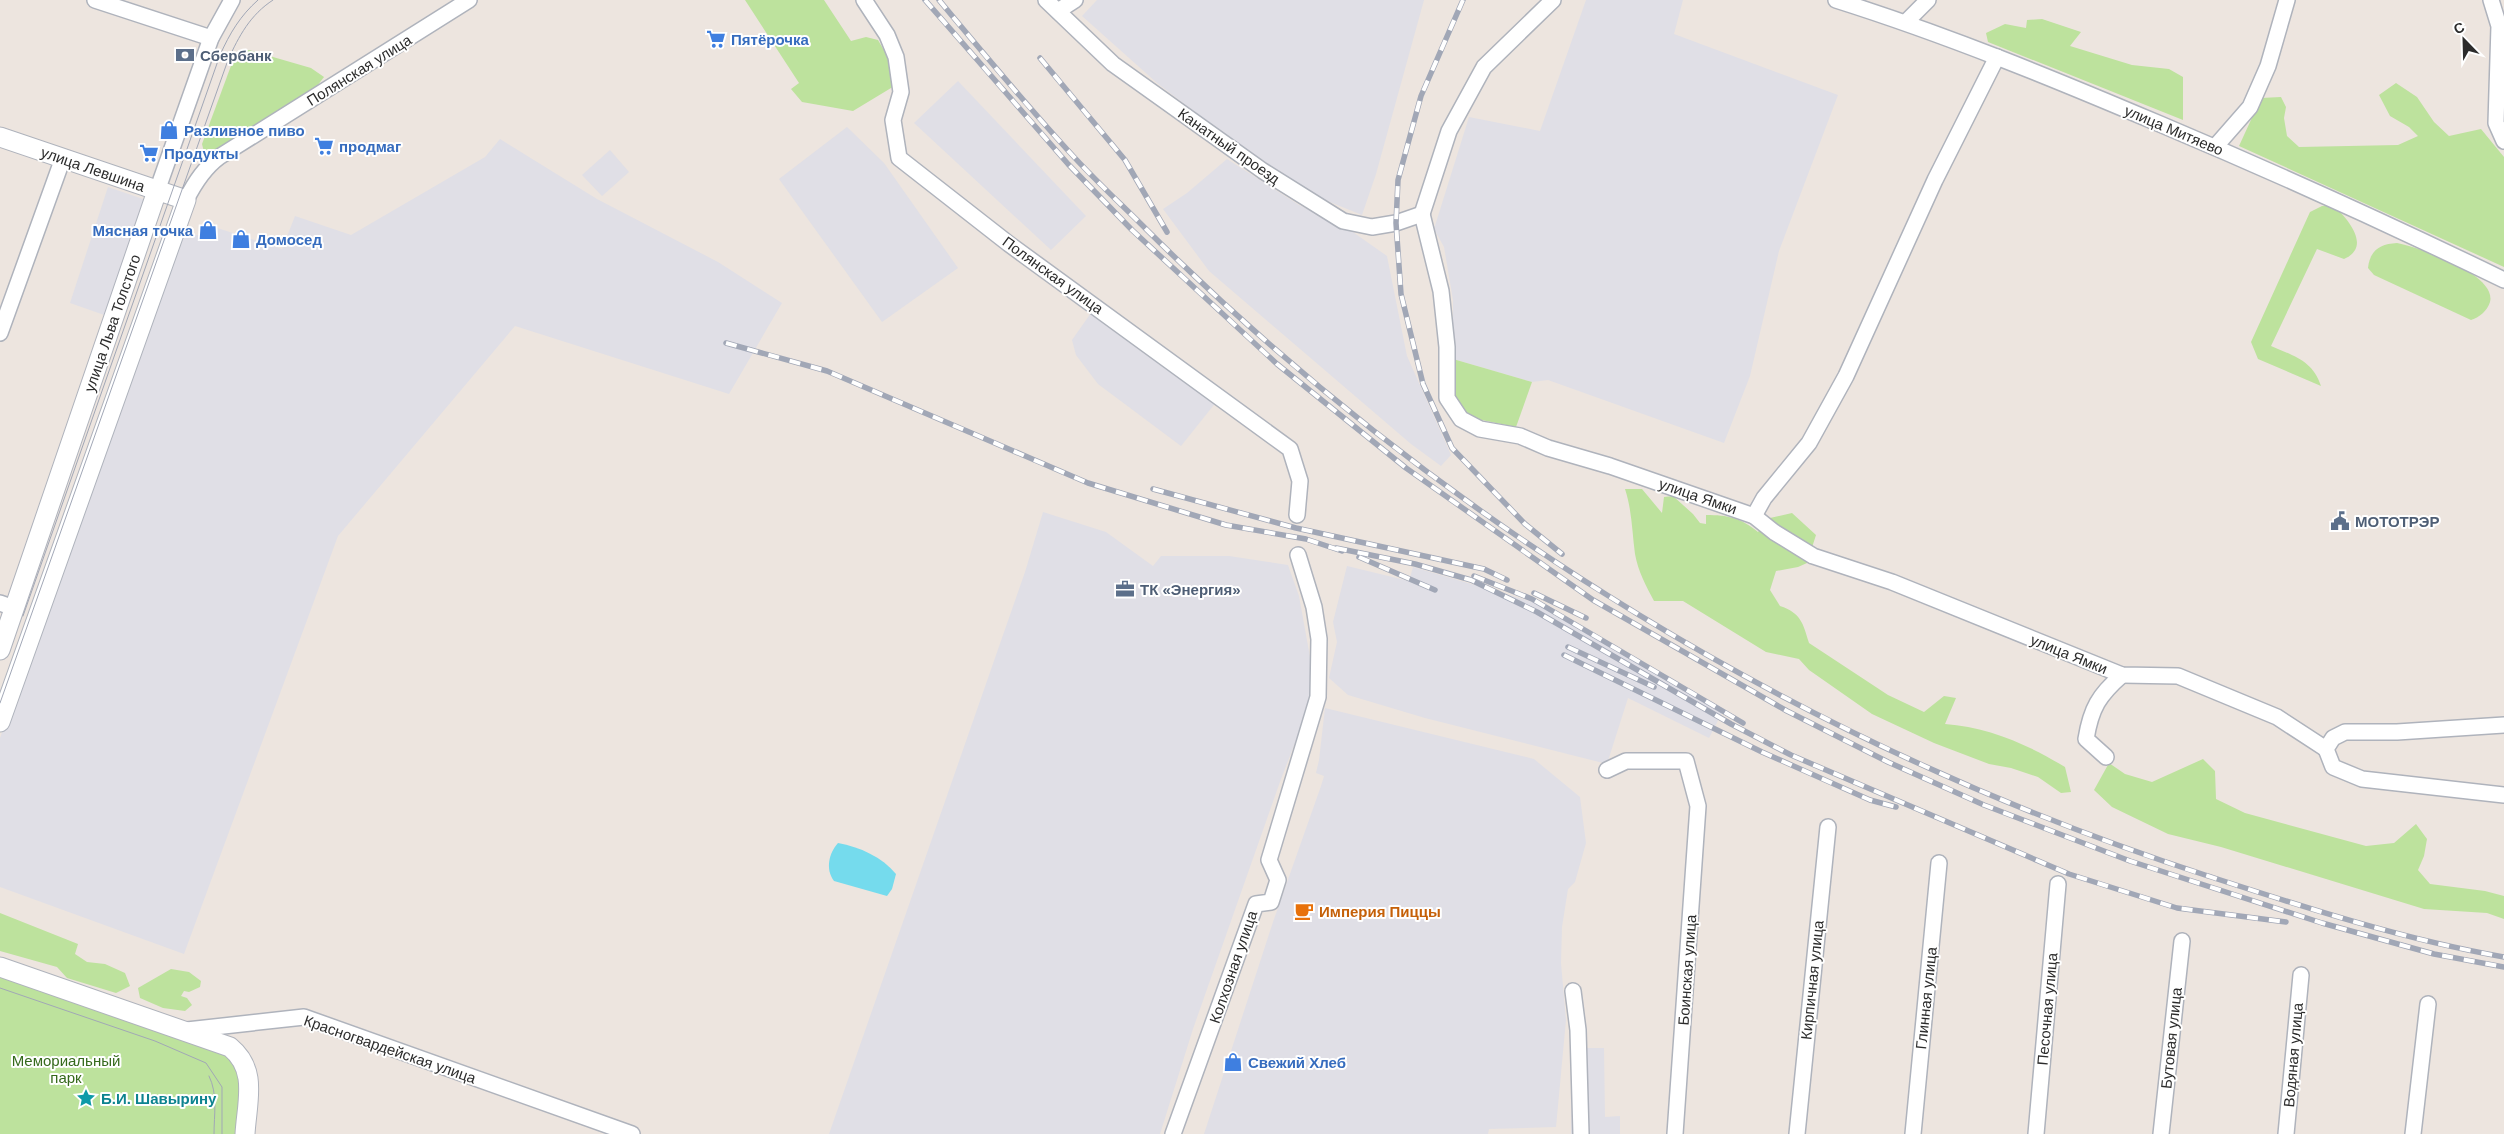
<svg xmlns="http://www.w3.org/2000/svg" width="2504" height="1134" font-family="Helvetica,sans-serif">
<rect width="100%" height="100%" fill="#ede5df"/>
<!-- industrial -->
<g fill="#e0dfe6">
<polygon points="1097,0 1424,0 1376,174 1362,215 1315,196 1231,140 1157,83 1082,16"/>
<polygon points="1586,0 1683,0 1674,34 1838,95 1779,251 1750,376 1724,443 1548,380 1532,382 1453,359 1453,300 1444,247 1434,229 1469,117 1540,131"/>
<polygon points="958,81 1086,216 1051,250 914,123"/>
<polygon points="847,127 884,163 958,268 882,322 779,179"/>
<polygon points="500,139 597,199 718,262 782,303 729,394 515,326 338,536 184,954 0,887 0,738 184,232 201,236 205,224 282,249 295,216 351,235 485,157"/>
<polygon points="610,150 629,172 602,196 582,175"/>
<polygon points="1227,159 1299,205 1350,230 1387,256 1407,356 1451,455 1441,466 1411,444 1209,271 1163,209 1187,193"/>
<polygon points="108,187 146,200 107,316 70,303"/>
<polygon points="1091,313 1217,401 1181,446 1098,384 1076,355 1072,340"/>
<polygon points="1043,512 1106,532 1153,566 1161,556 1229,556 1288,565 1299,596 1312,668 1314,690 1305,717 1281,779 1193,1029 1160,1134 829,1134 1025,572"/>
<polygon points="1347,566 1409,581 1413,567 1536,603 1724,709 1709,738 1628,698 1607,764 1425,718 1348,695 1329,678 1337,642 1333,622"/>
<polygon points="1325,708 1534,759 1580,797 1586,843 1575,882 1568,889 1562,927 1561,963 1566,1020 1556,1127 1489,1129 1488,1134 1204,1134 1273,922 1321,786 1324,776 1316,773 1319,760"/>
<polygon points="1573,1048 1604,1048 1605,1117 1620,1116 1620,1134 1571,1134"/>
</g>
<!-- green -->
<g fill="#bde29d">
<polygon points="745,0 824,0 851,41 866,37 878,40 896,71 896,85 853,111 802,102 791,89 799,83"/>
<polygon points="2042,19 2081,32 2070,46 2132,65 2169,69 2183,77 2183,120 1988,42 1986,33 2005,24 2026,28 2027,20"/>
<polygon points="249,50 311,68 324,77 314,90 225,147 205,156 202,144 235,55"/>
<polygon points="2396,83 2417,97 2434,122 2449,136 2481,129 2504,157 2504,267 2239,146 2261,98 2281,97 2286,107 2284,118 2287,136 2299,147 2398,145 2418,136 2409,127 2390,116 2379,95"/>
<path d="M2322,206H2334C2348,219 2372,247 2344,259L2317,249L2271,346C2294,356 2313,361 2321,386L2258,359L2251,342L2310,212Z"/>
<path d="M2397,243C2418,247 2497,274 2490,302C2487,311 2480,317 2471,320L2374,275L2368,268C2370,250 2380,244 2397,243Z"/>
<polygon points="1453,359 1532,382 1516,427 1467,417 1447,388"/>
<path d="M1625,489H1642L1662,513L1664,497L1673,496L1693,514L1700,523L1706,524V515C1728,515 1741,518 1758,532L1770,518L1792,513L1816,535L1807,563L1798,567L1776,571L1770,590L1780,606C1801,613 1803,623 1809,643L1888,695L1924,712L1944,696L1956,698L1945,724C1988,727 2029,745 2065,767L2071,792L2061,793L2038,777L2011,768L1989,764L1934,743L1872,714L1809,670L1799,659L1766,652L1683,601H1654C1646,586 1638,571 1635,554C1632,532 1632,510 1625,489Z"/>
<polygon points="2203,759 2215,771 2216,799 2245,813 2366,846 2394,843 2416,824 2427,839 2424,856 2418,870 2430,884 2485,891 2504,896 2504,919 2487,913 2424,909 2221,847 2168,834 2112,807 2094,790 2109,763 2125,774 2152,782"/>
<polygon points="0,913 78,944 75,954 87,962 105,964 125,973 130,986 116,993 67,978 57,967 0,951"/>
<polygon points="171,969 189,972 201,981 200,987 189,992 184,991 181,996 187,998 192,1005 185,1011 163,1008 140,998 138,988"/>
<polygon points="0,976 226,1053 241,1069 238,1134 0,1134"/>
</g>
<!-- water -->
<path fill="#75dbed" d="M838,843C860,847 882,857 896,874L892,889L887,896L834,881C825,869 829,853 838,843Z"/>
<g fill="none" stroke-linecap="round" stroke-linejoin="round">
<!-- minor casing -->
<g stroke="#afb3bc" stroke-width="18">
<g id="minor">
<polyline points="95,0 211,38"/>
<polyline points="864,0 887,35 896,57 901,92 893,120 899,158 1009,244 1290,449 1300,481 1297,515"/>
<polyline points="1046,0 1113,64 1263,171 1343,221 1372,227 1396,223 1422,214"/>
<path d="M1836,0C1947,35 2054,79 2160,124C2276,173 2391,225 2504,280"/>
<polyline points="2491,0 2499,26 2496,123 2504,141"/>
<polyline points="1058,11 1075,0"/>
<polyline points="1906,22 1928,0"/>
<polyline points="2215,147 2250,107 2268,66 2287,0"/>
<polyline points="157,191 211,38 232,0"/>
<path d="M186,200C194,184 204,168 219,157L469,0"/>
<polyline points="1422,214 1441,291 1447,347 1447,398 1461,419 1480,429 1520,436 1548,448 1610,466 1754,516 1774,532 1813,556 1892,582 2122,675 2178,676 2277,717 2326,749"/>
<polyline points="1422,214 1449,131 1484,67 1553,0"/>
<polyline points="0,333 63,158"/>
<polyline points="1754,516 1764,498 1809,443 1846,376 1935,180 1997,57"/>
<polyline points="0,603 14,608"/>
<polyline points="2504,725 2397,732 2345,732 2333,738 2326,749 2333,767 2362,779 2504,795"/>
<path d="M2106,757L2086,739C2091,708 2099,695 2122,675"/>
<polyline points="1607,770 1626,761 1686,761 1698,806 1675,1134"/>
<polyline points="1573,991 1578,1030 1581,1134"/>
<polyline points="187,1030 304,1017 632,1134"/>
<polyline points="1173,1134 1256,904 1271,902 1278,880 1269,860 1318,697 1319,639 1314,607 1298,555"/>
<polyline points="1797,1134 1828,827"/>
<polyline points="1913,1134 1939,863"/>
<polyline points="2036,1134 2058,884"/>
<polyline points="2161,1134 2182,941"/>
<polyline points="2286,1134 2301,975"/>
<polyline points="2413,1134 2428,1004"/>
</g>
</g>
<!-- tertiary casing -->
<g stroke="#afb3bc" stroke-width="21">
<g id="tertiary">
<polyline points="0,137 186,200 0,722"/>
<polyline points="0,650 157,191"/>
<path d="M0,967L230,1047C258,1070 247,1101 245,1134"/>
</g>
</g>
<!-- minor -->
<use href="#minor" stroke="#fff" stroke-width="15"/>
<!-- tertiary -->
<use href="#tertiary" stroke="#fff" stroke-width="19"/>
<!-- tram -->
<g stroke="#a1a7b6" stroke-width="1">
<path d="M23,616L220,55C230,33 240,16 258,0"/>
<path d="M0,703L228,60C239,36 250,15 273,0"/>
<polyline points="0,988 155,1041 206,1063 222,1087 222,1134"/>
<path d="M209,1076C218,1094 214,1115 214,1134"/>
</g>
<!-- rail casing -->
<g stroke="#a1a7b6" stroke-width="5.5">
<g id="rail">
<polyline points="925,0 1068,164 1132,230 1277,364 1406,468 1593,600 1787,711 1888,762 1984,805 2130,861 2322,923 2434,954 2504,967"/>
<path d="M939,0C983,53 1027,106 1074,157C1097,182 1123,206 1147,230C1443,524 1808,746 2205,875C2304,907 2401,939 2504,957"/>
<polyline points="1463,0 1421,96 1398,180 1396,223 1401,294 1423,384 1452,448 1525,524 1562,554"/>
<polyline points="1040,58 1125,160 1167,232"/>
<polyline points="726,343 827,371 1088,483 1226,525 1306,539 1342,551"/>
<polyline points="1153,489 1296,528 1484,569 1507,580"/>
<polyline points="1336,548 1415,564 1471,580 1537,612 1731,724 1791,755 2069,874 2177,908 2286,922"/>
<polyline points="1359,557 1435,590"/>
<polyline points="1474,576 1532,599 1743,723"/>
<polyline points="1534,593 1586,618"/>
<polyline points="1568,647 1654,687"/>
<polyline points="1564,655 1762,752 1870,800 1896,807"/>
</g>
</g>
<!-- rail -->
<use href="#rail" stroke="#fff" stroke-width="4" stroke-dasharray="11" stroke-linecap="butt"/>
</g>
<!-- icons -->
<defs>
<g id="supermarket-bare" transform="scale(1.5)"><path d="M-6-5.5h2.5l.6 2H6L4.5 2H-2.5L-4.4-4H-6ZM-1.5 3.2a1.3 1.3 0 1 0 .1 0ZM3 3.2a1.3 1.3 0 1 0 .1 0Z" fill="#3f7fe0" stroke="#fff" stroke-width="2.5" paint-order="stroke"/></g>
<g id="bank-bare" transform="scale(1.5)"><path d="M-6-4H6V4H-6ZM0-2.3a2.3 2.3 0 1 0 0 4.6a2.3 2.3 0 1 0 0-4.6Z" fill="#5c6f8a" stroke="#fff" stroke-width="2.5" paint-order="stroke"/></g>
<g id="shop-bare" transform="scale(1.5)"><path d="M-5-2.5h2.3a2.7 3.5 0 0 1 5.4 0H5L5.5 6h-11ZM-1.5-2.5h3a1.5 2.3 0 0 0-3 0Z" fill="#3f7fe0" stroke="#fff" stroke-width="2.5" paint-order="stroke"/></g>
<g id="civic-bare" transform="scale(1.5)"><path d="M-.6-6.5H3V-4.5H.6V-3L4-1V1h2V6H-6V1h2V-1L-.6-3ZM-1.2 2.5V6h2.4V2.5Z" fill="#5c6f8a" stroke="#fff" stroke-width="2.5" paint-order="stroke"/></g>
<g id="office-bare" transform="scale(1.5)"><path d="M-6-3h4V-5.5h4V-3h4V5H-6ZM-1-4.5V-3h2v-1.5ZM-6 0V1H6V0Z" fill="#5c6f8a" stroke="#fff" stroke-width="2.5" paint-order="stroke"/></g>
<g id="cafe-bare" transform="scale(1.5)"><path d="M-5.5-4.5H6V0H3Q3 3.5 0 3.5H-2.5Q-5.5 3.5-5.5 0ZM3-3.2v2h1.7v-2ZM-6 4.5H4V6H-6Z" fill="#e8710a" stroke="#fff" stroke-width="2.5" paint-order="stroke"/></g>
<g id="sight-bare" transform="scale(1.5)"><path d="M0-6L1.8-2.2L6-1.7L2.9 1.2L3.7 5.4L0 3.3L-3.7 5.4L-2.9 1.2L-6-1.7L-1.8-2.2Z" fill="#0f9aa8" stroke="#fff" stroke-width="2.5" paint-order="stroke"/></g>
</defs>
<g fill-rule="evenodd">
<use href="#supermarket-bare" x="716" y="39"/>
<use href="#bank-bare" x="185" y="55"/>
<use href="#shop-bare" x="169" y="130"/>
<use href="#supermarket-bare" x="324" y="146"/>
<use href="#supermarket-bare" x="149" y="153"/>
<use href="#shop-bare" x="208" y="230"/>
<use href="#shop-bare" x="241" y="239"/>
<use href="#civic-bare" x="2340" y="521"/>
<use href="#office-bare" x="1125" y="589"/>
<use href="#cafe-bare" x="1304" y="911"/>
<use href="#shop-bare" x="1233" y="1062"/>
<use href="#sight-bare" x="86" y="1098"/>
</g>
<g text-anchor="middle" dominant-baseline="central" stroke-width="4" stroke-linejoin="round" paint-order="stroke">
<!-- shop labels -->
<g font-size="15" font-weight="bold" fill="#366cbe" stroke="#fff" text-anchor="start">
<text x="731" y="39">Пятёрочка</text>
<text x="184" y="130">Разливное пиво</text>
<text x="339" y="146">продмаг</text>
<text x="164" y="153">Продукты</text>
<text x="193" y="230" text-anchor="end">Мясная точка</text>
<text x="256" y="239">Домосед</text>
<text x="1248" y="1062">Свежий Хлеб</text>
</g>
<!-- service labels -->
<g font-size="15" font-weight="bold" fill="#4e5e75" stroke="#fff" text-anchor="start">
<text x="200" y="55">Сбербанк</text>
<text x="2355" y="521">МОТОТРЭР</text>
<text x="1140" y="589">ТК «Энергия»</text>
</g>
<!-- street labels -->
<g font-size="15" fill="#2c2c2c" stroke="#fff">
<text transform="translate(359 70) rotate(-32)">Полянская улица</text>
<text transform="translate(2174 130) rotate(23)">улица Митяево</text>
<text transform="translate(1229 146) rotate(35)">Канатный проезд</text>
<text transform="translate(93 169) rotate(19)">улица Левшина</text>
<text transform="translate(1053 275) rotate(36)">Полянская улица</text>
<text transform="translate(112 323) rotate(-71)">улица Льва Толстого</text>
<text transform="translate(1698 496) rotate(19)">улица Ямки</text>
<text transform="translate(2069 654) rotate(22)">улица Ямки</text>
<text transform="translate(1233 967) rotate(-71)">Колхозная улица</text>
<text transform="translate(1687 970) rotate(-86)">Боинская улица</text>
<text transform="translate(1812 980) rotate(-84)">Кирпичная улица</text>
<text transform="translate(1926 998) rotate(-84)">Глинная улица</text>
<text transform="translate(2047 1009) rotate(-85)">Песочная улица</text>
<text transform="translate(2171 1038) rotate(-84)">Бутовая улица</text>
<text transform="translate(390 1049) rotate(19)">Красногвардейская улица</text>
<text transform="translate(2293 1055) rotate(-85)">Водяная улица</text>
</g>
<!-- food labels -->
<g font-size="15" font-weight="bold" fill="#c56008" stroke="#fff" text-anchor="start">
<text x="1319" y="911">Империя Пиццы</text>
</g>
<!-- park labels -->
<g font-size="15" fill="#35691c" stroke="#fff">
<text x="66" y="1060">Мемориальный<tspan x="66" dy="17">парк</tspan></text>
</g>
<!-- culture labels -->
<g font-size="15" font-weight="bold" fill="#0d838f" stroke="#fff" text-anchor="start">
<text x="101" y="1098">Б.И. Шавырину</text>
</g>
</g>
<!-- north arrow -->
<g transform="translate(2464 40) rotate(337)" stroke="#ffffff" stroke-width="4" paint-order="stroke">
<path d="M0-4L9 19L0 12L-9 19Z" fill="#2c2c2c"/>
<text y="-8" font-size="14" font-weight="bold" text-anchor="middle" fill="#2c2c2c">С</text>
</g>
</svg>
